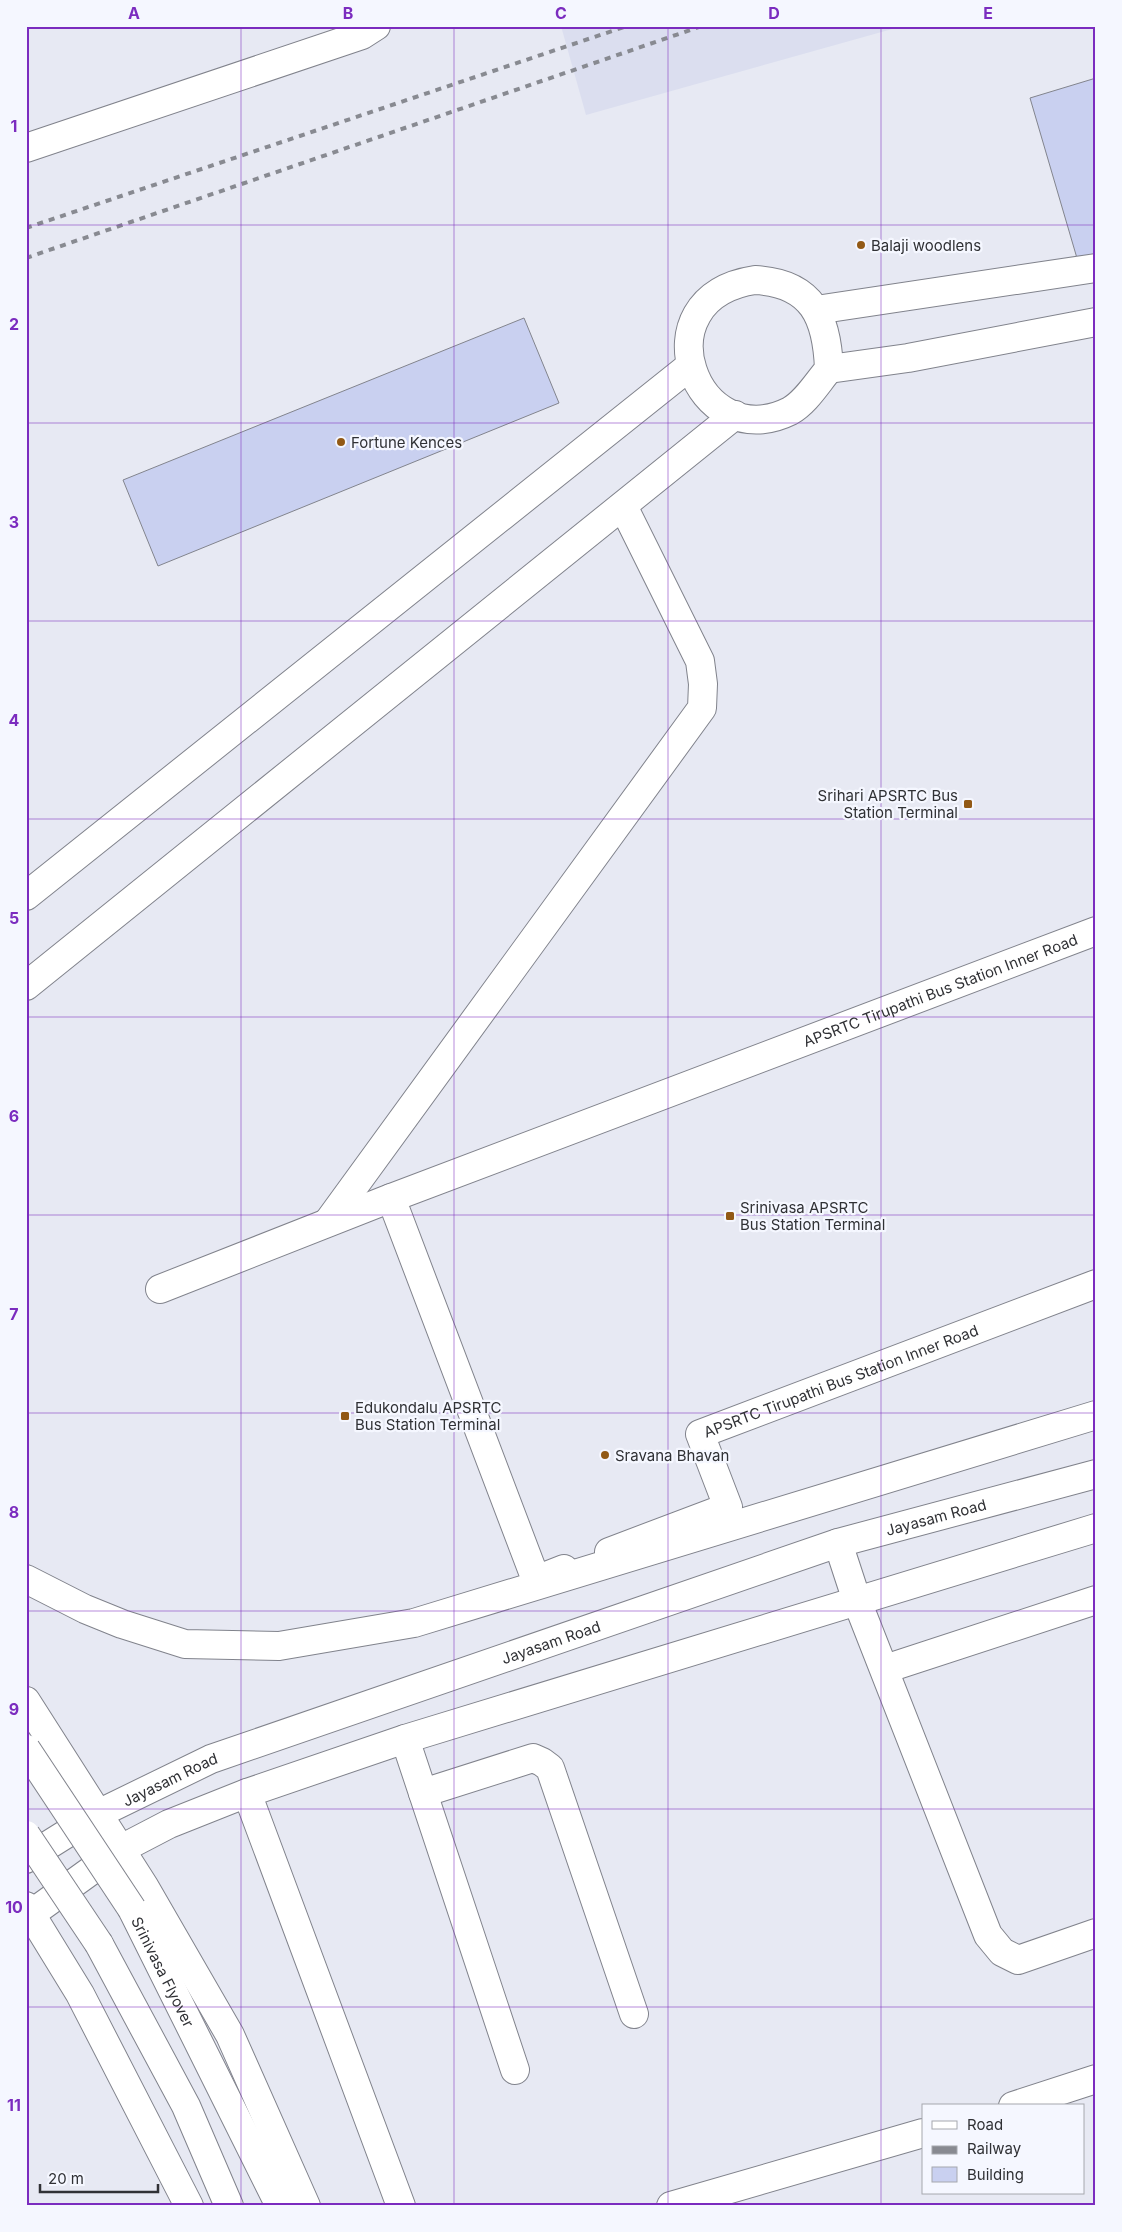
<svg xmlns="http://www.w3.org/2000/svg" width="1122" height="2232" font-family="Inter,sans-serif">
<rect width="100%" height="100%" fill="#e7e9f3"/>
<!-- built -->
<polygon fill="#dbdeef" points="561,26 903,26 586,115"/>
<!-- building -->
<g fill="#c9d0f0" stroke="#82848d">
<polygon points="1096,78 1096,260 1079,265 1030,98"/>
<polygon points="524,318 559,403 158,566 123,480"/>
</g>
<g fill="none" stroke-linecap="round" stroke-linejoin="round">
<!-- minor casing -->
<g stroke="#81838c" stroke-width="30">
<g id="minor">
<polyline points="26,148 362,35 376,26"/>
<polyline points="328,1222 702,708 703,684 700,661 623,506"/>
<polyline points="160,1289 391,1198"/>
<polyline points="838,1543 857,1601 988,1935 1002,1952 1018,1960 1096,1933"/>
<path id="s1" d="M609,1552L728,1507L700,1434L1096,1284"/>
<path id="s2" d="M564,1569L536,1580L391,1198L1096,931"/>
<polyline points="885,1669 1096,1600"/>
<polyline points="26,1701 144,1886 230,2035 306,2206"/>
<polyline points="405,1739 515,2070"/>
<polyline points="247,1793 401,2206"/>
<polyline points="423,1793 533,1758 542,1762 550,1768 634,2014"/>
<path id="s3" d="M26,1859L98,1814L211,1759L838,1543L1096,1474"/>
<polyline points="26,1906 80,1994 189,2206"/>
<polyline points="31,1914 121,1849 169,1824 247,1793 405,1739 1096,1528"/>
<polyline points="1013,2106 1096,2079"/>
<polyline points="671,2206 923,2133"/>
</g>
</g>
<!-- major casing -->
<g stroke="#81838c" stroke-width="30">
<g id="major">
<path d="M755,280C813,283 827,318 829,369C817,383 806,402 790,411C696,458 636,298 755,280Z"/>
<polyline points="816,310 1096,268"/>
<polyline points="829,369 908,358 1096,322"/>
<polyline points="26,896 690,366"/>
<polyline points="26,986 735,415"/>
<polyline points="26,1579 85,1609 122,1624 185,1644 279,1646 414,1623 1096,1415"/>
<path id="s4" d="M132,1909L280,2206"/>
<polyline points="99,1944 186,2106 229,2206"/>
</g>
</g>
<!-- minor -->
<use href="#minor" stroke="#fff" stroke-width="28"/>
<!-- major -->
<use href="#major" stroke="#fff" stroke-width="28"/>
<!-- rail -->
<g stroke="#888a91" stroke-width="4" stroke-dasharray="6 6" stroke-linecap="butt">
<polyline points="26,228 627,26"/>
<polyline points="26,258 702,26"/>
</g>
<!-- major-bridge casing -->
<g stroke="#81838c" stroke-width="30" stroke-linecap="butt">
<g id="major-bridge">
<polyline points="26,1749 132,1909"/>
<polyline points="26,1835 99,1944"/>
</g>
</g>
<!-- major-bridge -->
<use href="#major-bridge" stroke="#fff" stroke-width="28"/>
</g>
<!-- grid -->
<path fill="none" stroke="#7b2cbf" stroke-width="1" stroke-opacity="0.55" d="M241,26V2206M454,26V2206M668,26V2206M881,26V2206M26,225H1096M26,423H1096M26,621H1096M26,819H1096M26,1017H1096M26,1215H1096M26,1413H1096M26,1611H1096M26,1809H1096M26,2007H1096"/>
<!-- markers -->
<g fill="#925915" stroke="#f5f7ff" stroke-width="2">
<circle cx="861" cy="245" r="5"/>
<circle cx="341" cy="442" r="5"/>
<rect x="963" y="799" width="10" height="10" rx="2.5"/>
<rect x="725" y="1211" width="10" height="10" rx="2.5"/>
<rect x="340" y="1411" width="10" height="10" rx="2.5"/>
<circle cx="605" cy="1455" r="5"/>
</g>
<g text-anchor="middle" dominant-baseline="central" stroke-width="4.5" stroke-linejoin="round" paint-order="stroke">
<!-- poi labels -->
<g font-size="15" fill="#303135" stroke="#f5f7ff" text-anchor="start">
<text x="871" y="245">Balaji woodlens</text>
<text x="351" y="442">Fortune Kences</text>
<text x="958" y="795" text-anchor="end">Srihari APSRTC Bus<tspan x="958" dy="17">Station Terminal</tspan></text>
<text x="740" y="1207">Srinivasa APSRTC<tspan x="740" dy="17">Bus Station Terminal</tspan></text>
<text x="355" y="1407">Edukondalu APSRTC<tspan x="355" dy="17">Bus Station Terminal</tspan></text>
<text x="615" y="1455">Sravana Bhavan</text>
</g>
<!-- street labels -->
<g font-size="15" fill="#303135" stroke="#f5f7ff">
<text stroke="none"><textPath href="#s2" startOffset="1026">APSRTC Tirupathi Bus Station Inner Road</textPath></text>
<text stroke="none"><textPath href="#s1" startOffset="356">APSRTC Tirupathi Bus Station Inner Road</textPath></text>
<text stroke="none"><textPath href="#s3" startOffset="975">Jayasam Road</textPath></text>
<text stroke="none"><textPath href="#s3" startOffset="570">Jayasam Road</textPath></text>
<text stroke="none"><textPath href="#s3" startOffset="165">Jayasam Road</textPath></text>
<text stroke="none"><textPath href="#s4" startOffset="70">Srinivasa Flyover</textPath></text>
</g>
</g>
<!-- border -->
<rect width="1122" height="2232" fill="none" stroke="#f5f7ff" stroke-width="55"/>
<!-- legend -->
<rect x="922" y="2104" width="162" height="90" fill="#f5f7ff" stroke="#a6a8ae"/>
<rect x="932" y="2121" width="25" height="8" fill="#ffffff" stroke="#a6a8ae"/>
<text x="967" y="2130" font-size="15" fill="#303135">Road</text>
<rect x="932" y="2146" width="25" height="8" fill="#888a91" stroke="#a6a8ae"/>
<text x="967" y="2154" font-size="15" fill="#303135">Railway</text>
<rect x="932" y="2167" width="25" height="15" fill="#c9d0f0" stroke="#a6a8ae"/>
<text x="967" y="2180" font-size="15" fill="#303135">Building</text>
<!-- scale -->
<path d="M40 2184v8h118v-8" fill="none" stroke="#303135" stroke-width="2.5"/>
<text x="48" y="2184" font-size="15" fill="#303135" stroke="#f5f7ff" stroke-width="4" paint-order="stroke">20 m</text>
<rect x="28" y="28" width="1066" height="2176" fill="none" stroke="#7b2cbf" stroke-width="2"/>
<g font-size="16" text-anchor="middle" font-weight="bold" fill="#7b2cbf">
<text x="134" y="19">A</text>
<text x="348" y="19">B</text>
<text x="561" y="19">C</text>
<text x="774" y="19">D</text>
<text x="988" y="19">E</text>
<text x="14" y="132">1</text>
<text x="14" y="330">2</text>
<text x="14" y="528">3</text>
<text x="14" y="726">4</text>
<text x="14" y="924">5</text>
<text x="14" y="1122">6</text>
<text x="14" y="1320">7</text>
<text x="14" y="1518">8</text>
<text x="14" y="1715">9</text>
<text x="14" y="1913">10</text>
<text x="14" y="2111">11</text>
</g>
</svg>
